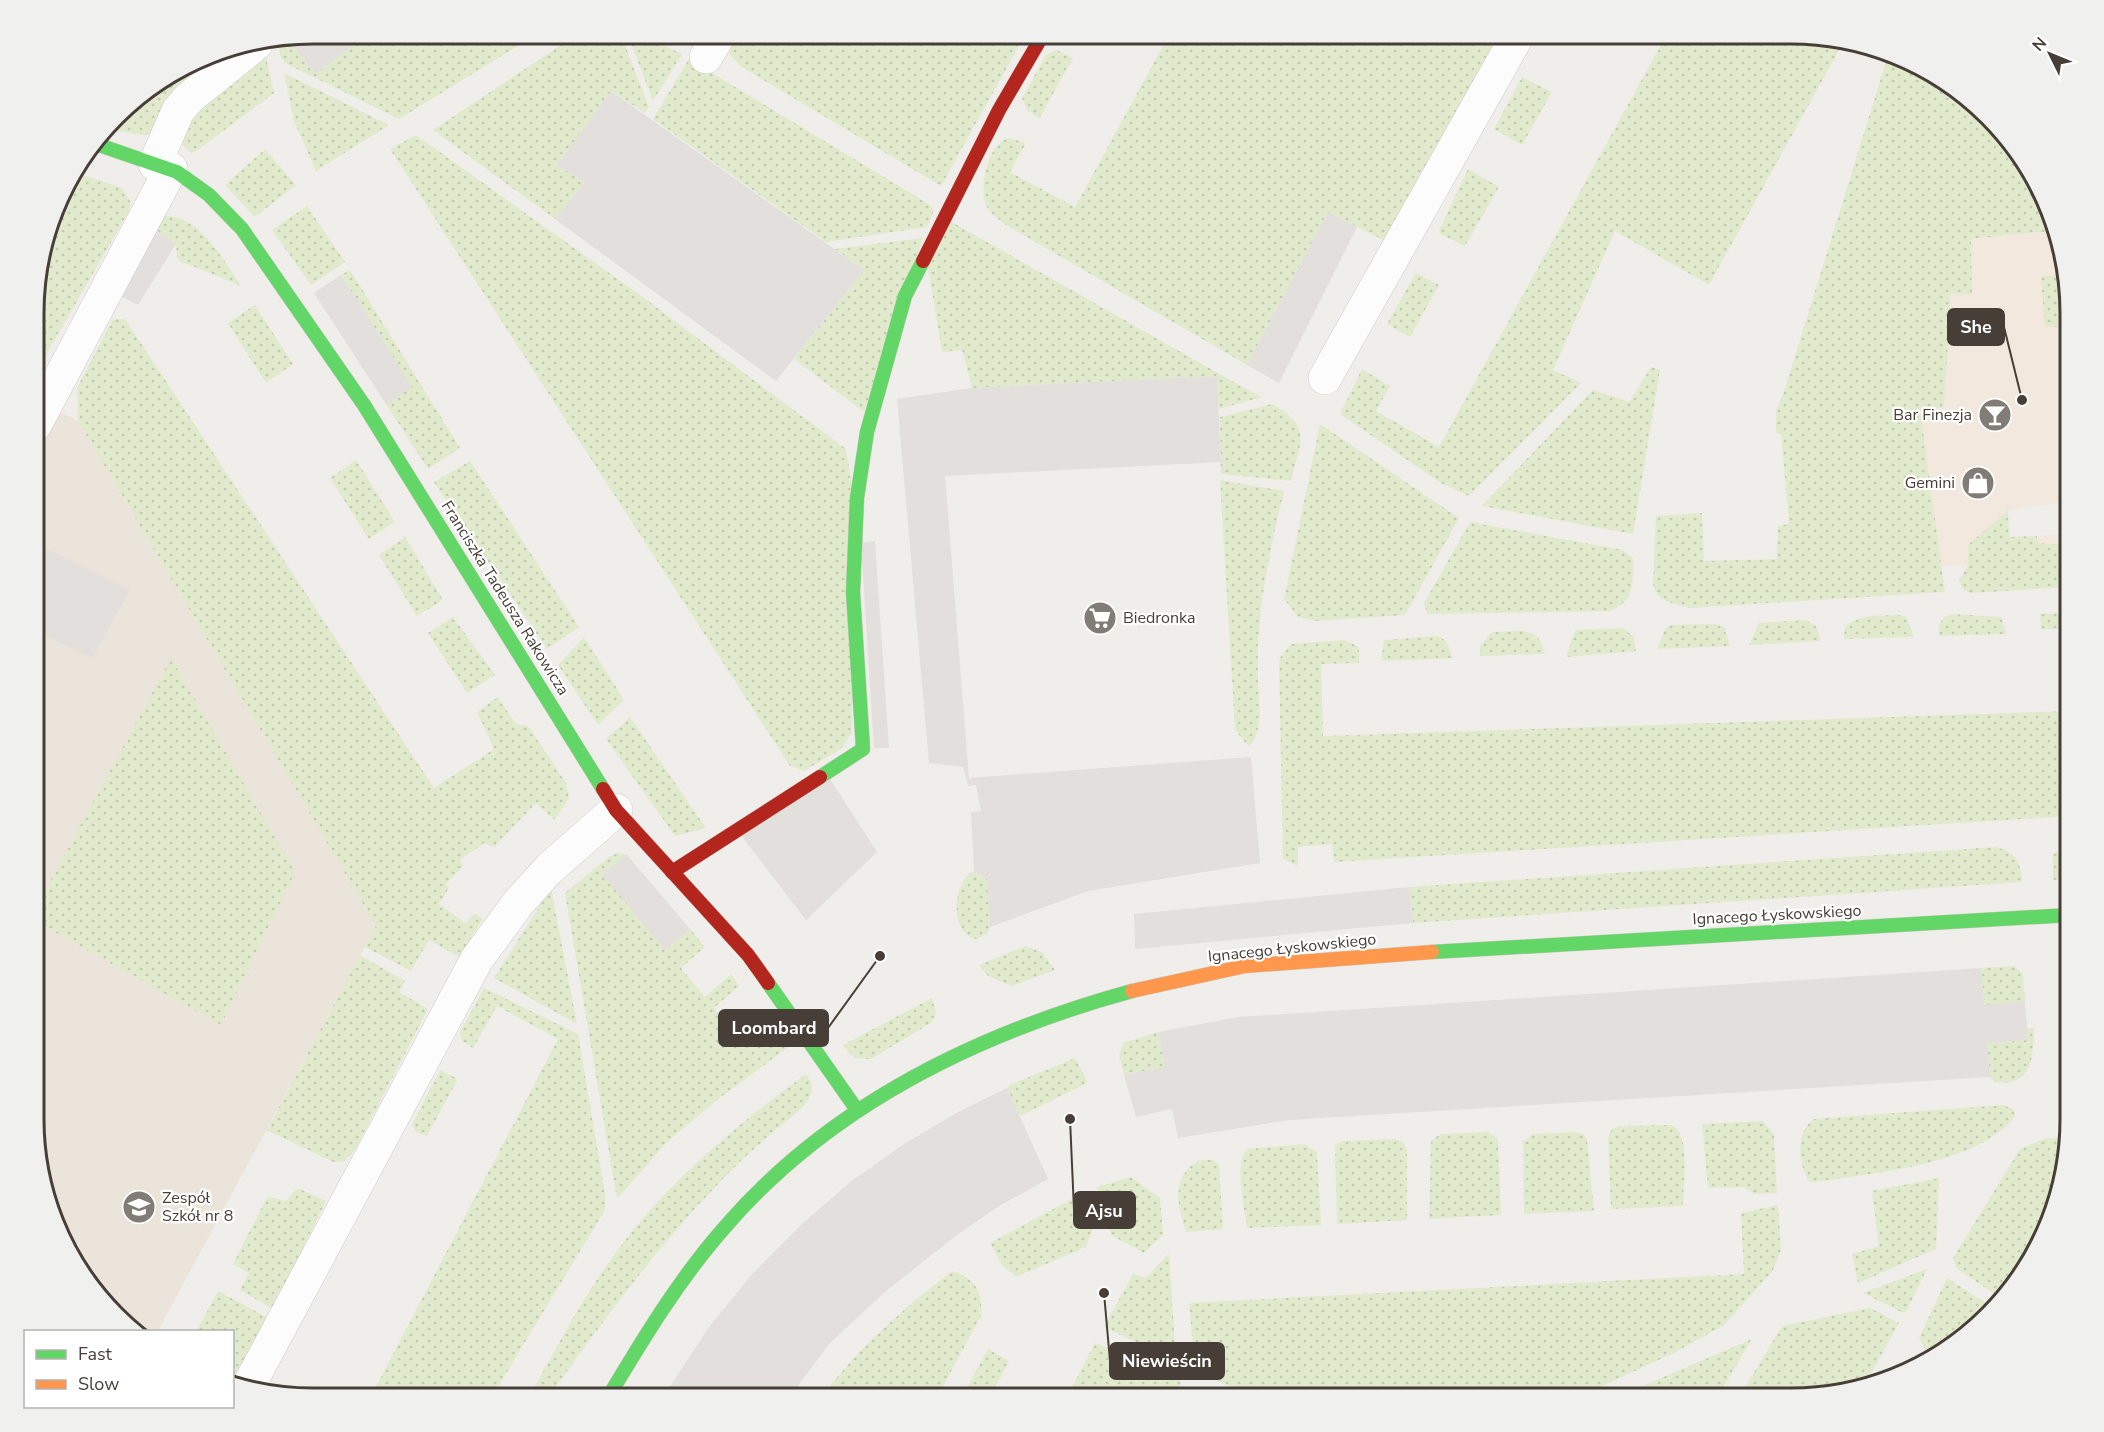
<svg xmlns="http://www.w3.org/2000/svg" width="2104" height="1432" font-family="'Nunito Sans',sans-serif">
<defs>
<pattern id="grass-dots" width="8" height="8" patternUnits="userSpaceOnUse" patternTransform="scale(1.5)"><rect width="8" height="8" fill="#e1eacc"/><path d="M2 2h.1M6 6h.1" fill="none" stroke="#c2cab0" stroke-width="1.8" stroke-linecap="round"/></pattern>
</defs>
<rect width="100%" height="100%" fill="#f0eeeb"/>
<!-- commercial -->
<polygon fill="#f3e8de" points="2053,231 2070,295 2070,545 2036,543 2037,536 2062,534 2061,502 2009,510 1968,545 1968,565 1941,566 1919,409 1944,406 1951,293 1972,294 1971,239"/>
<!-- education -->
<polygon fill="#ebe4da" points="35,399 78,421 376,926 158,1331 134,1331 70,1259 35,1156"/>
<!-- grass -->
<g fill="url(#grass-dots)">
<path d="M370,33H539L399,119L287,64C281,60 279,54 280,46L288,40L315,74Z"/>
<polygon points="579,33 620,33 649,107 645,113 611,91 557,165 585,182 555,219 433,130"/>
<polygon points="627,33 638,33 682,54 653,101"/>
<polygon points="732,33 838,33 846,38 849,33 1026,33 941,186 740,66 729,53"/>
<path d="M1170,33H1483L1495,40L1501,47L1391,244L1328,212L1247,365L1006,225C998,219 990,214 986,205C978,187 989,142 1009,138L1026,143L1010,172L1075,207Z"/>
<polygon points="1667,34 1809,34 1844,41 1709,285 1615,231 1553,370 1581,383 1469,496 1441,483 1340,414 1362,369 1390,386 1376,411 1439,447"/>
<polygon points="234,49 149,134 142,135 108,129 128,103 206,54"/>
<polygon points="1057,50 1073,58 1039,119 1027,110 1022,98 1046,55"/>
<path d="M1889,52L1961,91L2042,189L2053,231L1971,239L1972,294L1951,293L1944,407L1920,410L1945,592L1689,608C1673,603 1657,602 1653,584L1656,516L1702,513L1704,561L1777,559L1778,526L1789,524L1781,434L1776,433V409L1783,395Z"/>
<polygon points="266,57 274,93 192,154 176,138 201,106"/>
<polygon points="689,59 927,203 934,210 927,227 826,242 653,119"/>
<polygon points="284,73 389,125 316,171 294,121"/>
<polygon points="1522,77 1552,92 1522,145 1494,129"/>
<polygon points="416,135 636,292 846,449 851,480 852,733 841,749 804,771 790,766 390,149"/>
<polygon points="265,149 296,185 255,217 225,185"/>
<polygon points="1468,169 1499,187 1465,246 1438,233"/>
<polygon points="75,172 122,188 131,202 129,211 35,374 35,276 40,262 45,263 64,191 62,189"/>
<polygon points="307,206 345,262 311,285 272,230"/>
<path d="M165,216C200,215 224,261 241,286L180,261L177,258L176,244L151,226Z"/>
<polygon points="950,221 1239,385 1262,397 1219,409 1217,376 972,388 962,350 942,352 928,268"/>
<polygon points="923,238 864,412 794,359 864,270 835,249"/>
<polygon points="350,270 460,448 428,469 386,404 412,387 341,275"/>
<polygon points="1416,273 1439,285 1410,337 1387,324"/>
<polygon points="2060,275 2061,326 2045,327 2041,276"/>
<polygon points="255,305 293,364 266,383 228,323"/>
<polygon points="113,319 125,319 434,788 494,749 477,712 498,697 516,724 528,726 566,783 569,798 554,820 536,803 494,847 484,843 460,860 463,866 446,884 449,888 439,904 465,923 475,913 483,919 459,957 429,940 411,971 365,947 376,926 78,421 77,388"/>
<polygon points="1651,367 1660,370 1633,534 1482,506 1593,390 1629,402"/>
<path d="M1272,404C1314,427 1300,442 1291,481L1221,474L1220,417Z"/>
<polygon points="1320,424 1459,518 1405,615 1315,621 1298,617 1284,599"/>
<polygon points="356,460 395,522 369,539 330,478"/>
<polygon points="470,461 579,627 547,649 434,482"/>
<path d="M1220,480L1284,491C1269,553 1256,613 1258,677C1258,700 1265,729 1249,747L1235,730Z"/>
<polygon points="2008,510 2009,537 2037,536 2037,543 2070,545 2070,587 1971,593 1964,590 1959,581 1968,565 1968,545"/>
<path d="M1470,522L1623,550L1633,559C1633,583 1635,601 1610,611L1427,614L1424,603Z"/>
<polygon points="405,537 443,600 417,616 379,555"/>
<polygon points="2070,613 2070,816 1334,862 1332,844 1298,847 1298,866 1283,859 1279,663 1281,656 1291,644 1345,640 1359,647 1359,663 1321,664 1323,736 2068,711 2066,629 2041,629 2040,614"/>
<polygon points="1952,614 2001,617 2006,634 1939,636 1939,626 1943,618"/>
<path d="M1896,615L1906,616L1914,637L1844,639L1845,627C1860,614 1877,616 1896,615Z"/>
<polygon points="453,617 495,675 467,693 428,633"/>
<polygon points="1806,620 1816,626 1821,641 1749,645 1759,623"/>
<polygon points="1714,624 1724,627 1730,646 1657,649 1664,631 1670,625"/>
<polygon points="1623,628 1633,636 1636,651 1566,657 1575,630"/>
<path d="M1492,632C1518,632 1538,623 1545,654L1480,656V646Z"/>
<polygon points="1438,636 1446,641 1453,658 1381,661 1384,640"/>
<polygon points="584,637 624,700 598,725 558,665"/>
<polygon points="171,658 295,872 221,1025 35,921 35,909"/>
<polygon points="630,717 706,828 675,836 606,739"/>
<polygon points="2070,845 2070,879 2053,880 2053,854"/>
<path d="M1996,847C2017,853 2020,861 2022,882L1413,923L1409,887Z"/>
<polygon points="618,853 627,855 603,873 665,950 690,929 705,947 681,968 705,997 731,974 739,986 714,1008 738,1036 762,1016 790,1046 717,1100 668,1141 617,1199 565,893 609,857"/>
<path d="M974,871L987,879L990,927L987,934L976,939C949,934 952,881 974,871Z"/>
<polygon points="551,888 577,1024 494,978"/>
<polygon points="1025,946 1042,952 1055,970 1012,986 988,976 979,965"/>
<polygon points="360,955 405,981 399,992 428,1009 355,1150 344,1161 333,1162 267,1130"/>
<polygon points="2014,966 2023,974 2025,1002 1984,1006 1981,968"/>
<polygon points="484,988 578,1034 605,1194 605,1210 491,1398 370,1398 558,1039 497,1006 473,1048 462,1041 460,1032"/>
<polygon points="932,998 936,1013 931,1023 871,1059 854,1058 843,1045"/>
<path d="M2027,1028H2034C2033,1058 2033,1087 1994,1082L1990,1077L1987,1043L2028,1040Z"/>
<polygon points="1158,1032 1165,1067 1124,1075 1119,1055 1123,1043"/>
<polygon points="1075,1058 1087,1081 1085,1084 1020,1116 1007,1088 1010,1085"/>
<polygon points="440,1070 458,1079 427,1136 415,1131 412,1125"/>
<path d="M806,1074C815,1086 813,1094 804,1106C775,1131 745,1155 719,1183C655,1249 601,1324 547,1399H528C557,1347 584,1294 620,1247C671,1179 738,1124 806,1074Z"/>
<path d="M2003,1105L2013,1109L2015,1116C1978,1166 1869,1173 1810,1183C1798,1166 1795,1131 1814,1119Z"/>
<polygon points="1763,1121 1774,1134 1777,1193 1754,1194 1744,1187 1708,1188 1702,1124"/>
<path d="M1671,1125C1692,1133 1683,1187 1683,1206L1611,1209L1608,1137L1612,1129L1620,1126Z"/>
<polygon points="1488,1132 1498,1139 1501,1215 1429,1219 1431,1141 1440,1134"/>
<polygon points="1574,1132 1584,1134 1587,1139 1594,1211 1524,1214 1523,1142 1533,1134"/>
<polygon points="2047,1138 2058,1138 2069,1142 2056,1210 2013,1289 2002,1299 1956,1268 1953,1258 2020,1149"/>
<polygon points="1396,1139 1403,1142 1407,1149 1407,1220 1337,1224 1335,1145 1343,1141"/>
<path d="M1305,1144L1317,1152L1321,1225L1247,1228C1245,1210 1233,1160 1248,1149Z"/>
<path d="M1201,1160H1213L1219,1165L1223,1229L1186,1232C1177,1206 1170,1174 1201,1160Z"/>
<polygon points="1131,1177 1160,1198 1163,1235 1144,1253 1111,1235 1097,1187"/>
<polygon points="1939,1178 1936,1249 1858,1283 1852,1254 1879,1246 1872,1191"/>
<polygon points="300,1189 326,1201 273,1309 240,1290 249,1273 233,1264 265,1201 269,1197 286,1201 295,1190"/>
<polygon points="1081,1194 1093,1229 1086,1247 1016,1277 1002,1265 990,1243"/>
<polygon points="1778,1205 1781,1251 1772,1272 1724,1325 1674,1353 1574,1399 1254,1399 1195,1369 1189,1303 1744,1274 1741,1213"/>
<polygon points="1169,1253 1176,1361 1104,1327 1133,1274 1146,1278"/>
<polygon points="1927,1269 1905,1314 1863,1293"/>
<path d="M952,1271C976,1279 983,1291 981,1316L936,1399H820C858,1348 903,1309 952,1271Z"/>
<polygon points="1947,1278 1992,1307 1930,1358 1919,1338"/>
<polygon points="218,1291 268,1318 233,1384 232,1332 196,1332"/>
<polygon points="1870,1308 1899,1323 1867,1381 1792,1399 1738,1399 1782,1326"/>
<polygon points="1752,1339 1716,1399 1612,1399"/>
<polygon points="1095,1343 1180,1378 1182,1399 1066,1399"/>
<polygon points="988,1349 1009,1361 989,1399 961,1399"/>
</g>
<!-- parking -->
<g fill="#e2dfdc">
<polygon points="313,33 370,33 315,74 287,38"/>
<polygon points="611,91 864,270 776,381 555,219 585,182 557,165"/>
<polygon points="1328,212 1357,227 1279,383 1247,365"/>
<polygon points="151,226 176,244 138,305 112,292"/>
<polygon points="341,275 412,387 386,404 314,293"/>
<polygon points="1217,376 1221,462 945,476 969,778 1251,757 1260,863 1088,891 990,927 987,879 974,871 971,812 981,811 976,785 968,786 963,767 929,763 897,399 972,388"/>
<polygon points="875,541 889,748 874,748 861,543"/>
<polygon points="35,543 130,590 92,658 35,631"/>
<polygon points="830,779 877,852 806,920 740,834"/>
<polygon points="627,855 690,929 665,950 602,874"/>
<polygon points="1409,887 1413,923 1135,949 1134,914"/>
<polygon points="1981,968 1984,1005 2025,1002 2027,1028 2028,1040 1987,1043 1990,1077 1289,1120 1178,1138 1172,1109 1136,1117 1124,1075 1165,1067 1158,1032 1238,1017"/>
<polygon points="1007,1088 1048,1179 999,1206 957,1235 886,1291 830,1343 788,1399 662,1399 709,1327 753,1273 801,1225 850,1182 904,1144 958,1112"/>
</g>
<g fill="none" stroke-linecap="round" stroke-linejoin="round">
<!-- street casing -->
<g stroke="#ceccc8" stroke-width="34">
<g id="street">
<polyline points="706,57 720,33"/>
<polyline points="155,164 178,111 189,98 256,44"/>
<polyline points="1325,378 1519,33"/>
<polyline points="35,425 171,169"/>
<polyline points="247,1389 477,959 519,902 550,868 616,810"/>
</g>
</g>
<!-- fast casing -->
<g stroke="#cfcac2" stroke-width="15">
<g id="fast">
<polyline points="96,144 177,172 209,195 242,229 364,405 603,789"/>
<polyline points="820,777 863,749 853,592 857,498 867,432 905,296 923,261"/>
<polyline points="1432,952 2070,915"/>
<polyline points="768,983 857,1110"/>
<path d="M607,1399C643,1339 679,1279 725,1227C830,1105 979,1033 1132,991"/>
</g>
</g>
<!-- slow casing -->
<g stroke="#cfcac2" stroke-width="15">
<polyline id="slow" points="1132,991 1245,966 1432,952"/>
</g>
<!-- jam casing -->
<g stroke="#cfcac2" stroke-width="15">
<g id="jam">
<polyline points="923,261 999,110 1044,33"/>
<polyline points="603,789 616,810 748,955 768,983"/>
<polyline points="672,872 820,777"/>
</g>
</g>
<!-- street -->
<use href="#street" stroke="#fdfcfc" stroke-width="33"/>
<!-- fast -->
<use href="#fast" stroke="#63d668" stroke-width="14"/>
<!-- slow -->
<use href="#slow" stroke="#ff974d" stroke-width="14"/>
<!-- jam -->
<use href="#jam" stroke="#b3261e" stroke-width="14"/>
</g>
<!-- icons -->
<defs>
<g id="bar-disc" transform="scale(1.725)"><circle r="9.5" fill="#827c76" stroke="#fff"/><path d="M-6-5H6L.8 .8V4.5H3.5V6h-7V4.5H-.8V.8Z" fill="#fff"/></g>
<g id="shop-disc" transform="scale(1.725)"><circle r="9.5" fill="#827c76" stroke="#fff"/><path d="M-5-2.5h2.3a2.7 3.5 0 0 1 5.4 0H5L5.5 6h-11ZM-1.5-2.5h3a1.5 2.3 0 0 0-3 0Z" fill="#fff"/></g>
<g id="supermarket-disc" transform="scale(1.725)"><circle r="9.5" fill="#827c76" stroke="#fff"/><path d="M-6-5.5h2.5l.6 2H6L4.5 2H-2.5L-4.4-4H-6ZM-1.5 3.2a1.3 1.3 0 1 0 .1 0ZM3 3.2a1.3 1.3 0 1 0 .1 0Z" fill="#fff"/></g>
<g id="school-disc" transform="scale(1.725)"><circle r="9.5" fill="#827c76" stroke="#fff"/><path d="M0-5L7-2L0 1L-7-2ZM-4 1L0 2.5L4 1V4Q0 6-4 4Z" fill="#fff"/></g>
</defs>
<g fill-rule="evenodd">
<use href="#bar-disc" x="1995" y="415"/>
<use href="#shop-disc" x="1978" y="483"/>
<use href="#supermarket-disc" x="1100" y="618"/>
<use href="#school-disc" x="139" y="1207"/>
</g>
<g text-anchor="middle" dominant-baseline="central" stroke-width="4.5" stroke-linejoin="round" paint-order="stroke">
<!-- poi labels -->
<g font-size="16" fill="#473f37" stroke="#fff" text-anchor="end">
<text x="1972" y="415">Bar Finezja</text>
<text x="1955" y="483">Gemini</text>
<text x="1123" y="618" text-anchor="start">Biedronka</text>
<text x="162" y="1198" text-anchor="start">Zespół<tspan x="162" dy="18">Szkół nr 8</tspan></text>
</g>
<!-- street labels -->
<g font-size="16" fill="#473f37" stroke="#fff">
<text transform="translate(505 598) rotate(58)">Franciszka Tadeusza Rakowicza</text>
<text transform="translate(1777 915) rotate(-3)">Ignacego Łyskowskiego</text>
<text transform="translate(1292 948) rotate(-6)">Ignacego Łyskowskiego</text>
</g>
</g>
<!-- crop -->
<path d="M0 0H2104V1432H0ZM313 44H1791A269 269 0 0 1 2060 313V1119A269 269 0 0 1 1791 1388H313A269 269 0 0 1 44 1119V313A269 269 0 0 1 313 44Z" fill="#f0f0ef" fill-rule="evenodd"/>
<path fill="none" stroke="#473f37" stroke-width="3" d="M313 44H1791A269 269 0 0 1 2060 313V1119A269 269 0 0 1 1791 1388H313A269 269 0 0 1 44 1119V313A269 269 0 0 1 313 44Z"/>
<!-- callouts -->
<path fill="none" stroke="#473f37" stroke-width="2" d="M2022 400L2004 327M880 956L828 1028M1070 1119L1074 1210M1104 1293L1110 1361"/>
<g fill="#473f37" stroke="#fff" stroke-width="2">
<circle cx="2022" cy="400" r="6"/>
<circle cx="880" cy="956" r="6"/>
<circle cx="1070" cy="1119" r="6"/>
<circle cx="1104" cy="1293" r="6"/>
</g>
<g fill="#473f37" stroke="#473f37" stroke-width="2">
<rect x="1948" y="309" width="56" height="36" rx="6"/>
<rect x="719" y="1010" width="109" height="36" rx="6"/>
<rect x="1074" y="1192" width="61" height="36" rx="6"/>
<rect x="1110" y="1343" width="114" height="36" rx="6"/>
</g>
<g font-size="18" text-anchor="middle" font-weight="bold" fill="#fff">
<text x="1976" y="333">She</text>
<text x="774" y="1034">Loombard</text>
<text x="1104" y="1217">Ajsu</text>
<text x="1167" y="1367">Niewieścin</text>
</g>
<!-- legend -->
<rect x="24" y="1330" width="210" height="78" fill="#ffffff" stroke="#b5b2af" stroke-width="1.5"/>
<rect x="36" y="1350" width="30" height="9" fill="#63d668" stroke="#b5b2af" stroke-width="1.5"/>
<text x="78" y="1360" font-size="18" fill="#473f37">Fast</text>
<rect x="36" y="1380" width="30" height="9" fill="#ff974d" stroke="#b5b2af" stroke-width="1.5"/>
<text x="78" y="1390" font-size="18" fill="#473f37">Slow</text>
<!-- north arrow -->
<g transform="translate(2050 54) rotate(313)" stroke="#ffffff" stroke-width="4.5" paint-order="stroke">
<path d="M0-4.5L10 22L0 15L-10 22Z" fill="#473f37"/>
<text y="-9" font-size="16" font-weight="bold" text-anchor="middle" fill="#473f37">N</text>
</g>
</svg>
